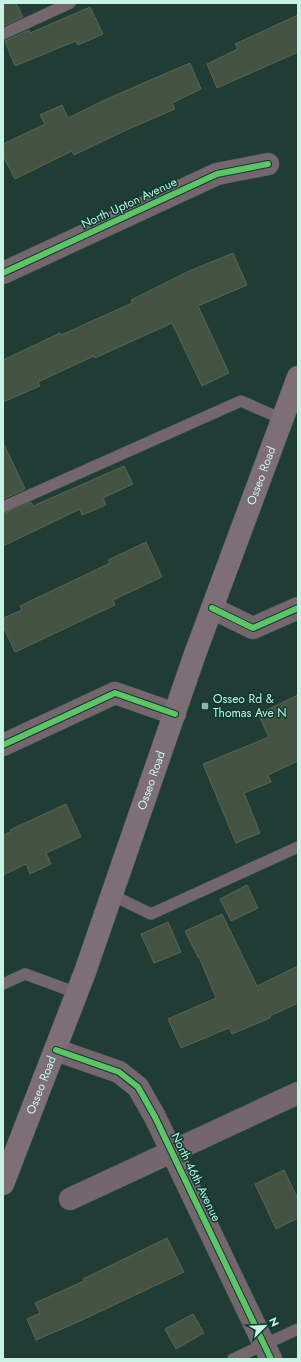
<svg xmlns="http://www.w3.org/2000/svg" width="301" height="1362" font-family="Jost,sans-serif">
<rect width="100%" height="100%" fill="#213c34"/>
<!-- building -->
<g fill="#455442" stroke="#586553">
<polygon points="3,3 16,3 23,17 3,26"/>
<polygon points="90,7 103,34 78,45 76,41 15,66 5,41 29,30 30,33"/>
<polygon points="298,15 298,52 217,88 207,64 238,49 235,44"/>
<polygon points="190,63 201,89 172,103 175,109 122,132 74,155 72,151 15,179 3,156 3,144 45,124 40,115 62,105 68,118 109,98"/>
<polygon points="233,253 247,285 198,306 229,373 202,386 172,323 95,358 94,356 38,382 40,386 3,402 3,360 60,333 61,335 132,303 131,300 187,272"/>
<polygon points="3,442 25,489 3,499"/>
<polygon points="124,466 133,484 103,498 106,505 82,515 80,509 3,546 3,514 31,502 33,506"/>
<polygon points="146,542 162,577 113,600 115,605 15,652 3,626 3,618 22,610 20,606 110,563 108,560"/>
<polygon points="298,695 298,761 268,775 271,782 244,793 260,833 236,843 203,764 269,737 258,714"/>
<polygon points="66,804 81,837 46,853 51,864 30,874 26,864 3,875 3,835 11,832 10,830"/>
<polygon points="247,885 258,908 231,921 220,899"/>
<polygon points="222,914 257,986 298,966 298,1003 270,1016 270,1018 232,1034 229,1028 181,1048 168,1019 216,998 199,957 198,957 185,931"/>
<polygon points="168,922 181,952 154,963 141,934"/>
<polygon points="284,1170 298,1199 298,1218 276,1229 255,1184"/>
<polygon points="167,1238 184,1272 78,1322 36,1340 27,1319 40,1313 35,1303 84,1281 83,1279"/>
<polygon points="193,1314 204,1333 176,1349 165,1329"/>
</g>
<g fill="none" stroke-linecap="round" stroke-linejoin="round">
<!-- service casing -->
<g stroke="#425a53" stroke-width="12">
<g id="service">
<polyline points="3,34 70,3"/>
<polyline points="3,507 241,401 282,419"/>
<polyline points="112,895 151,914 298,847"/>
<polyline points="3,984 25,974 77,993"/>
<polyline points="233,1359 298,1329"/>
</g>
</g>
<!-- minor casing -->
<g stroke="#425a53" stroke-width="23">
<g id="minor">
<polyline points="3,273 217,174 268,164"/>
<polyline points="212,608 253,628 298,608"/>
<polyline points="3,745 115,693 175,714"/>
<polyline points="56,1050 119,1072 138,1087 155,1117 271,1359"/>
<polyline points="70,1199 298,1093"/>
</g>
</g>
<!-- secondary casing -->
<g stroke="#425a53" stroke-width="23">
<g id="secondary">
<path id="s1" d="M3,1184L85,972L195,654L298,377"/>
</g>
</g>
<!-- service -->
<use href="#service" stroke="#73666c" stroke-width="11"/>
<!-- minor -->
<use href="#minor" stroke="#73666c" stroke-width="22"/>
<!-- secondary -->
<use href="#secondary" stroke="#7e6e76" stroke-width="22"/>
<!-- cycleway casing -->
<g stroke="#093c2f" stroke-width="8">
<g id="cycleway">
<polyline points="3,273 217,174 268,164"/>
<polyline points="212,608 253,628 298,608"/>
<polyline points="3,745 115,693 175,714"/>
<polyline points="56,1050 119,1072 138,1087 155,1117 271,1359"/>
</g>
</g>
<!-- cycleway -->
<use href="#cycleway" stroke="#61c268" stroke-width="6"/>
</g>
<!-- markers -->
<rect fill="#8eb2a6" stroke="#093c2f" stroke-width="1.5" x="201" y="702" width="8" height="8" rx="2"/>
<g text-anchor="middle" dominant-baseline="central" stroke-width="3" stroke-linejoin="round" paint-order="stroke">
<!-- street labels -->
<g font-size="12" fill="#c8f2e3" stroke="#093c2f">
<text transform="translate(129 203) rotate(-25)">North Upton Avenue</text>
<text stroke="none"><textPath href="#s1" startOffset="754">Osseo Road</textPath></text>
<text stroke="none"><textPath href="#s1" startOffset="430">Osseo Road</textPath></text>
<text stroke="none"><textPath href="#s1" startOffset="106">Osseo Road</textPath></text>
<text transform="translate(196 1177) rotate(64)">North 46th Avenue</text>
</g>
<!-- poi labels -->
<g font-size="12" fill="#c8f2e3" stroke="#093c2f" text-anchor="start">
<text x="213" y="699">Osseo Rd &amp;<tspan x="213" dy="14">Thomas Ave N</tspan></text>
</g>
</g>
<!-- border -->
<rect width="301" height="1362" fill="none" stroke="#c8f2e3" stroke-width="8"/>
<!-- north arrow -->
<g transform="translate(265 1326) rotate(66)" stroke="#093c2f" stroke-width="3" paint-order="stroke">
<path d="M0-3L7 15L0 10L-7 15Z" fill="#c8f2e3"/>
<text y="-6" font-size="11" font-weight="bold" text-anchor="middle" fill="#c8f2e3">N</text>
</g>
</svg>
